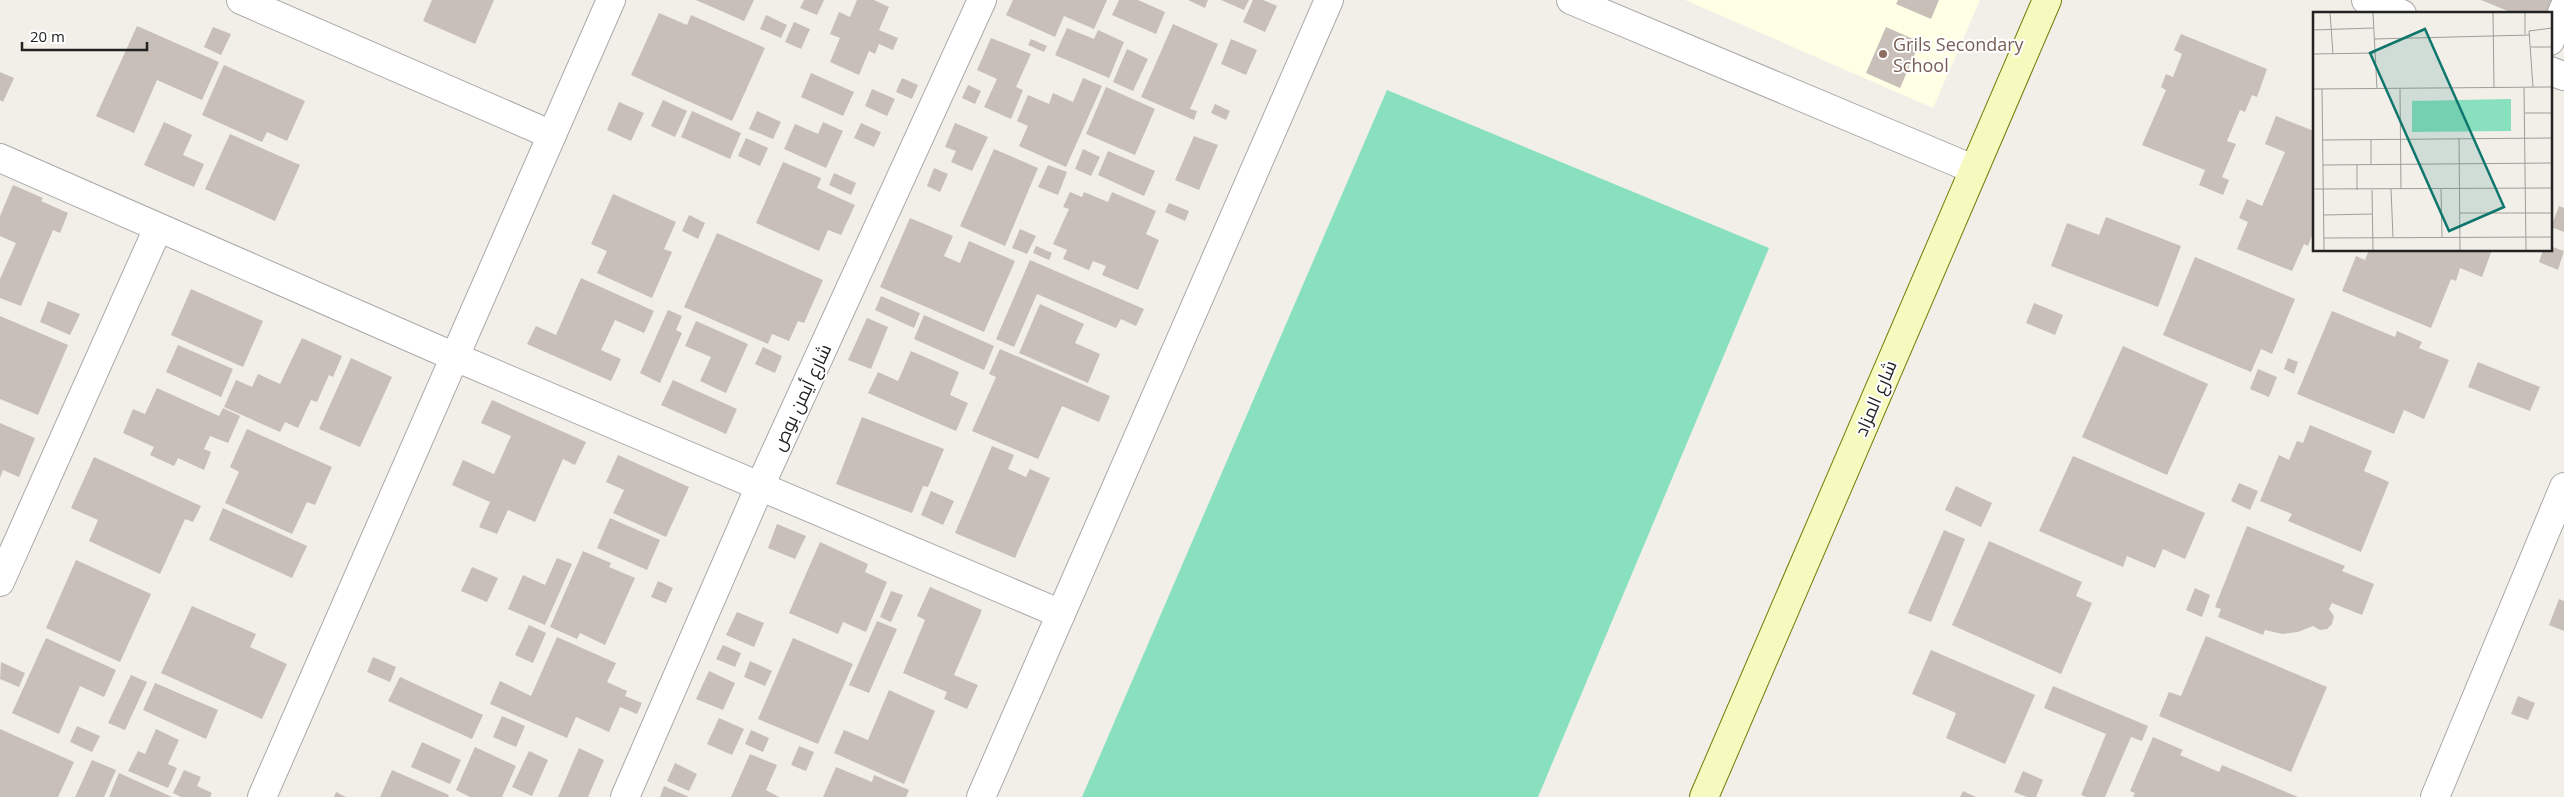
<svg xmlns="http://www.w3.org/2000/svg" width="2564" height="797" font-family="'Open Sans',Cairo,sans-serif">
<rect width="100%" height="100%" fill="#f2efe9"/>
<!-- education -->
<polygon fill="#ffffe5" points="1685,0 1980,0 1933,108"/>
<!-- pitch -->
<polygon fill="#88e0be" points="1387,90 1769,248 1538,797 1082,797"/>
<!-- building -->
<g fill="#c7bfb8">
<polygon points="432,0 494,0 475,44 423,21"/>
<polygon points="696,0 754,0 744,21"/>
<polygon points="804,0 824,0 817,15 800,8"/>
<polygon points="857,0 874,0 889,7 879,30 898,38 893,50 879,44 875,54 869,51 859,75 830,62 840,38 830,34 839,12 850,17"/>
<polygon points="1013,0 1107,0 1094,29 1064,16 1055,37 1006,15"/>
<polygon points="1119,0 1138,0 1165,12 1156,34 1112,15"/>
<polygon points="1188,0 1208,0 1205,8"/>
<polygon points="1221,0 1249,0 1244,10"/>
<polygon points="1253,0 1263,0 1277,6 1265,32 1243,22"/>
<polygon points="1898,0 1939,0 1931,19 1896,4"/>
<polygon points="2481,0 2556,0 2550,14 2515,14"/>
<polygon points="659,13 687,25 691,15 765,48 732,121 631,75"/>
<polygon points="766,15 787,25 781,38 760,29"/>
<polygon points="794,22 810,29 801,49 785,42"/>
<polygon points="1173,24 1218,44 1190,109 1197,111 1194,120 1141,97"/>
<polygon points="137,26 219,62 202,100 157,80 134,133 96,116"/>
<polygon points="213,27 231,34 221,55 204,47"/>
<polygon points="1886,27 1920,42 1900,88 1866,73"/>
<polygon points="1067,28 1094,39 1098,30 1124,42 1109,78 1055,55"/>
<polygon points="2181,34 2267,69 2257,97 2252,95 2245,112 2240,110 2227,141 2236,144 2222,177 2229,180 2223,195 2199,185 2205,170 2142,145 2166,90 2161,87 2166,74 2173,77 2182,54 2174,50"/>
<polygon points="991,38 1031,54 1016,87 1023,90 1011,119 984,107 997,79 977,70"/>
<polygon points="1031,39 1047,46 1044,52 1028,45"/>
<polygon points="1231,39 1257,50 1246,75 1221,64"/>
<polygon points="1127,49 1148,59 1133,91 1113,82"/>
<polygon points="224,65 305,101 287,141 267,132 262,142 202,115"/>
<polygon points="0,72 14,78 3,102 0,100"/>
<polygon points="811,73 854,92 843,116 801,97"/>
<polygon points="902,78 918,85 912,99 896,92"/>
<polygon points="1083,78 1102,86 1066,167 1019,146 1028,126 1017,121 1028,95 1049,104 1053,93 1073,102"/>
<polygon points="968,85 981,91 975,104 962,98"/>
<polygon points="1106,87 1155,109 1135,155 1086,134"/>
<polygon points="872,89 895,99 887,116 865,106"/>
<polygon points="663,100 687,111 675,137 651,126"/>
<polygon points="619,102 644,113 631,141 607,130"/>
<polygon points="1215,104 1230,111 1226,120 1211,113"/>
<polygon points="692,111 741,133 730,159 681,137"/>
<polygon points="757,111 781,122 773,139 749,129"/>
<polygon points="2276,116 2314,131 2314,230 2308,246 2304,244 2292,271 2237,249 2248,222 2239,218 2247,199 2262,206 2285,152 2265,144"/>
<polygon points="164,122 192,135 183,155 204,164 194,187 144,165"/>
<polygon points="823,122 843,131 826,168 784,149 795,124 818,134"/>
<polygon points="861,123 881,132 874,147 854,138"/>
<polygon points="955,123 988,137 972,171 951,162 956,151 945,147"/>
<polygon points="230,134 300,165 275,221 205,189"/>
<polygon points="1194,136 1218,145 1199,190 1175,180"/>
<polygon points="746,138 768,148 760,166 738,156"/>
<polygon points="994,149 1038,168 1005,246 960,226"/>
<polygon points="1083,149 1100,157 1091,176 1075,169"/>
<polygon points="1108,151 1155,171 1144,196 1098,175"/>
<polygon points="783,162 821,178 817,188 855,205 841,235 828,230 819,251 756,223"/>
<polygon points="1048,165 1067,172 1058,195 1038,187"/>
<polygon points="934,168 948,174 940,192 927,186"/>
<polygon points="834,173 856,183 851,195 829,185"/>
<polygon points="13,185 43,198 41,201 68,213 60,233 53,230 21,306 0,298 0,279 16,243 0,236 0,216"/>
<polygon points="1070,192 1082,197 1084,192 1108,202 1112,192 1156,211 1146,234 1159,240 1138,290 1102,275 1106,266 1093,261 1089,270 1063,259 1067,250 1053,244 1069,209 1063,207"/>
<polygon points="613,194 676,222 664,249 672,252 652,298 597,273 607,251 591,244"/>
<polygon points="1169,203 1189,211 1185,221 1165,212"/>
<polygon points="2559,206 2564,208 2564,232 2551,227"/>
<polygon points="689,215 705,223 698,239 682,231"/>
<polygon points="2106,217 2181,246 2158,307 2051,266 2067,223 2099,235"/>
<polygon points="910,218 953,236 944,256 960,263 969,241 1015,261 984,332 880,287"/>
<polygon points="1020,229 1036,236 1027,254 1012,248"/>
<polygon points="717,233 823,280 804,323 798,321 789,341 772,334 768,344 684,307"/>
<polygon points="1036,246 1052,253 1049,260 1033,253"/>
<polygon points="2550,246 2564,251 2558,270 2539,262 2543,250 2550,250"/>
<polygon points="2369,250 2492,250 2482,277 2460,268 2456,281 2451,279 2431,328 2342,291 2356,256 2365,260"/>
<polygon points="2195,257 2295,299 2272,354 2261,349 2251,372 2163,335"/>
<polygon points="1030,260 1144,309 1136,326 1121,319 1116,328 1037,294 1014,347 996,339"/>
<polygon points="581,278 654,311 644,333 615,320 601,350 621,359 611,381 527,344 536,326 556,335"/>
<polygon points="191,289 263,321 243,367 171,335"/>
<polygon points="881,296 920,313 914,328 875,310"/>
<polygon points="48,301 80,314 70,335 40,322"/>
<polygon points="2034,303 2063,315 2055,335 2026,323"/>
<polygon points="1040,304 1084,324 1075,343 1100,354 1088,383 1019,353"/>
<polygon points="668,310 682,316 676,330 682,333 660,383 640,373"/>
<polygon points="2332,311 2395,337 2397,331 2422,342 2419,348 2449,360 2424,419 2404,410 2394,434 2297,394"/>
<polygon points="924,315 994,346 984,370 914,339"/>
<polygon points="0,316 68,345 38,415 0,399"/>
<polygon points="867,318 888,327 871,369 848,360"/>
<polygon points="696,321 748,344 726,393 700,381 711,357 685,346"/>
<polygon points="302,338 342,356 333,377 329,375 317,402 311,400 298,428 285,422 280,432 224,407 236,380 252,387 258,374 280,384"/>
<polygon points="178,345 233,369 221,397 166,372"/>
<polygon points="2123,346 2208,384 2167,475 2082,437"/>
<polygon points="763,347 782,356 775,373 755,364"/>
<polygon points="1000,349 1110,396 1099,422 1062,406 1038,459 972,431 996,377 989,374"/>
<polygon points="911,351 959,372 950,395 968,403 956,431 868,393 878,372 898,381"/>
<polygon points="351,358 392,377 360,447 319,429"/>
<polygon points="2288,358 2298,362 2294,374 2284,369"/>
<polygon points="2478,362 2540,387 2530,411 2468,387"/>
<polygon points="2258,369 2277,377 2269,397 2250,389"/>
<polygon points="673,380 737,409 726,434 661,405"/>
<polygon points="157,388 219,416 223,408 240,416 228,443 210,436 204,449 211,452 204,470 178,458 174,466 150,455 154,447 123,433 133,409 145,414"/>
<polygon points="492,400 586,442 575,465 563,459 535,522 508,510 497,534 479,527 490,502 452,485 463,460 494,474 511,436 481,423"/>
<polygon points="862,417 944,449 928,487 923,486 912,513 836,484"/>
<polygon points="0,423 35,438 19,477 3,470 0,478"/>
<polygon points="2310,425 2372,451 2364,471 2389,482 2361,552 2288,521 2292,514 2260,501 2279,455 2289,460 2297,441 2303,443"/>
<polygon points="247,429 332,467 315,505 307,502 292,534 225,503 239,472 230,467"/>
<polygon points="992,446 1014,455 1008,469 1026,477 1030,469 1050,478 1015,558 955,533"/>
<polygon points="618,455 689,487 666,537 613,513 624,490 606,482"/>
<polygon points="2073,456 2205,513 2185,559 2163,549 2155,568 2127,556 2123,567 2039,531"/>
<polygon points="94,457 201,506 193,522 185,519 160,574 89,541 98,520 71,508"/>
<polygon points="2239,483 2258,491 2250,510 2231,501"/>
<polygon points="1956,486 1992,503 1981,527 1945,510"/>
<polygon points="931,491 954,501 943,525 921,515"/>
<polygon points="223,508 307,546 292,578 209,540"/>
<polygon points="610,518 660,540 647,570 597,548"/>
<polygon points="777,524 806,536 795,559 768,548"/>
<polygon points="2247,526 2345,566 2342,571 2374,584 2362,615 2332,603 2329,609 2334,616 2332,624 2327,629 2320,630 2313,626 2298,632 2282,634 2265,630 2263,635 2218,617 2221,609 2215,607"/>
<polygon points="1944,530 1965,539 1931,622 1908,613"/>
<polygon points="1989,541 2082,582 2076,596 2092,603 2061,674 1952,625"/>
<polygon points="820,542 868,564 865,572 887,582 866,632 843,622 838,634 789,613"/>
<polygon points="583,551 611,563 609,567 635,578 605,645 580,633 577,639 550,627"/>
<polygon points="557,558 572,564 545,625 508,609 523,575 545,585"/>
<polygon points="76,560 151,594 120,662 46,628"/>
<polygon points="472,567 498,578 487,602 461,591"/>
<polygon points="658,581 673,588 666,603 651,597"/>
<polygon points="930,587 982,610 954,675 978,685 967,709 944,699 947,692 903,673 925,620 917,616"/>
<polygon points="2195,588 2210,595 2202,617 2186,610"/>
<polygon points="891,591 903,595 891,622 880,617"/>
<polygon points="2559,599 2564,601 2564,631 2549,625"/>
<polygon points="192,606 256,634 250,647 287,664 262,719 161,673"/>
<polygon points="737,612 764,623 754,647 726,635"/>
<polygon points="877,621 897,629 869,693 849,685"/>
<polygon points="529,625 546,633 533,663 515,655"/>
<polygon points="2206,636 2327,687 2291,772 2159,716 2169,692 2181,696"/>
<polygon points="557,637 616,663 607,682 627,691 625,696 642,703 637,714 620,707 609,732 576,717 567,738 490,704 500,681 531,696"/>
<polygon points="46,638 116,670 104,697 80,686 59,734 12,713"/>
<polygon points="793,638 853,664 818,744 758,719"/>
<polygon points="723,645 741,653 735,667 716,659"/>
<polygon points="1931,650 2035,695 2005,764 1946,738 1956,713 1912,694"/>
<polygon points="373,657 396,667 390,682 367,672"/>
<polygon points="750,661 772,671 765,686 744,677"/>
<polygon points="1,662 25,673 19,687 0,679"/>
<polygon points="709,671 735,683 723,710 696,699"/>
<polygon points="131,675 147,682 125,730 108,723"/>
<polygon points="400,677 483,715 472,739 388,701"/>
<polygon points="155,683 218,710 206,739 143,710"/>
<polygon points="2053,686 2148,726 2142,741 2131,737 2105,797 2086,797 2081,795 2106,734 2044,708"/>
<polygon points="889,690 935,711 904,784 834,753 844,730 868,740"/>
<polygon points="2518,696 2535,703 2528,720 2511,714"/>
<polygon points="502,716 525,726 516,747 493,737"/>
<polygon points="719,718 744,729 732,755 707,744"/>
<polygon points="77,726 100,736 92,752 70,742"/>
<polygon points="0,729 74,762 58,797 0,797"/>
<polygon points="156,729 179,740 168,764 177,768 168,788 128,771 138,751 145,754"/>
<polygon points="751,730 769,738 763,752 745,744"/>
<polygon points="2153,737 2183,750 2180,755 2219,772 2222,765 2298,797 2133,797 2135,793 2130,791"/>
<polygon points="422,742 461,760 450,784 411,767"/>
<polygon points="799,746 814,752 806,771 791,765"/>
<polygon points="475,747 516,766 502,797 470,797 456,790"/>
<polygon points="579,748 604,760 588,797 558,797"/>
<polygon points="529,751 548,760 532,796 512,787"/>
<polygon points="750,754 777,765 766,790 779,797 731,797"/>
<polygon points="92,760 116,770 104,797 75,797"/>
<polygon points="675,763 697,774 689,791 667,781"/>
<polygon points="836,767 872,782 874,775 909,790 906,797 823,797"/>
<polygon points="184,770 201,777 197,786 212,793 210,797 181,797 173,793"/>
<polygon points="392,770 449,795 448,797 380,797"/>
<polygon points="2023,771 2043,780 2036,797 2027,797 2014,792"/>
<polygon points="119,773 172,797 109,797"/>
<polygon points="664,786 689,797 660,797"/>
<polygon points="1963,791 1976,797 1960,797"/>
<polygon points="336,792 346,797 334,797"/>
</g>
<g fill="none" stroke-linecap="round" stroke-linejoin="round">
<!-- street casing -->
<g stroke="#a9a9a9" stroke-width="30">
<g id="street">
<polyline points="241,0 552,135"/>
<polyline points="1571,0 1973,169"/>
<polyline points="2366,0 2402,14"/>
<polyline points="2550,41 2564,8"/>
<polyline points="2550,71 2564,76"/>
<polyline points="0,158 455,357 1061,614"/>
<polyline points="0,582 158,228"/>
<polyline points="262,797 611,0"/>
<polyline points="625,797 760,486 982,0"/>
<polyline points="981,797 1329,0"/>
<polyline points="2435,797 2564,487"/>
</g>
</g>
<!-- secondary casing -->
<g stroke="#707d05" stroke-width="30">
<polyline id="secondary" points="1704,797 2047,0"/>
</g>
<!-- street -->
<use href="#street" stroke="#fff" stroke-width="28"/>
<!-- secondary -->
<use href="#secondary" stroke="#f7fabf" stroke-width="28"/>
</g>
<!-- markers -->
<circle fill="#8d6e63" stroke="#fff" stroke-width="2" cx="1883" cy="54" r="5"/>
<g text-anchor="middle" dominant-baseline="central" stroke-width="4" stroke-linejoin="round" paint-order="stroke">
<!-- education labels -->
<g font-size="18" fill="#785e54" stroke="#fff" text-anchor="start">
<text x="1893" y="44">Grils Secondary<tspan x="1893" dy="21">School</tspan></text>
</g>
<!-- street labels -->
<g font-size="18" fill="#222" stroke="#fff">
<text transform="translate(801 397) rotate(-65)">شارع أيمن بوص</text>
<text transform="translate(1875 398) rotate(-67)">شارع المزاد</text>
</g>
</g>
<!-- overview -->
<g transform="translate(2313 12)">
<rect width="239" height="239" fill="#f2efe9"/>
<path d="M198,87V119L99,120V89Z" fill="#88e0be"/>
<path fill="none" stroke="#9f9d99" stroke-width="1" d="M17,1L20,42M60,1L64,77M180,1L181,76M212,1V22M0,18L60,16M61,27L217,23M218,35H239M0,42L62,41M220,75L216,19L239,16M211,76L213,238M0,77L239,75M9,77L11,238M87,77L88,177M212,101H239M58,127V152M146,127L147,238M10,128L239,126M44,152V178M10,153L239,151M0,177L239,176M78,177L80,225M128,177L129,225M59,178L60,238M147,201H239M10,203L59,202M10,226L239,225"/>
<path fill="#0f766e" fill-opacity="0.15" stroke="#0f766e" stroke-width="2.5" d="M112,17L191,195L136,219L57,41Z"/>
<rect width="239" height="239" fill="none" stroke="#222" stroke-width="2.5"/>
</g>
<!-- scale -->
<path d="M22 42v8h125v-8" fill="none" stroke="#222222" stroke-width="2.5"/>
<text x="30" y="42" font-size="15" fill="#222222" stroke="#ffffff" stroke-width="4" paint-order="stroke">20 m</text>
</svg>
